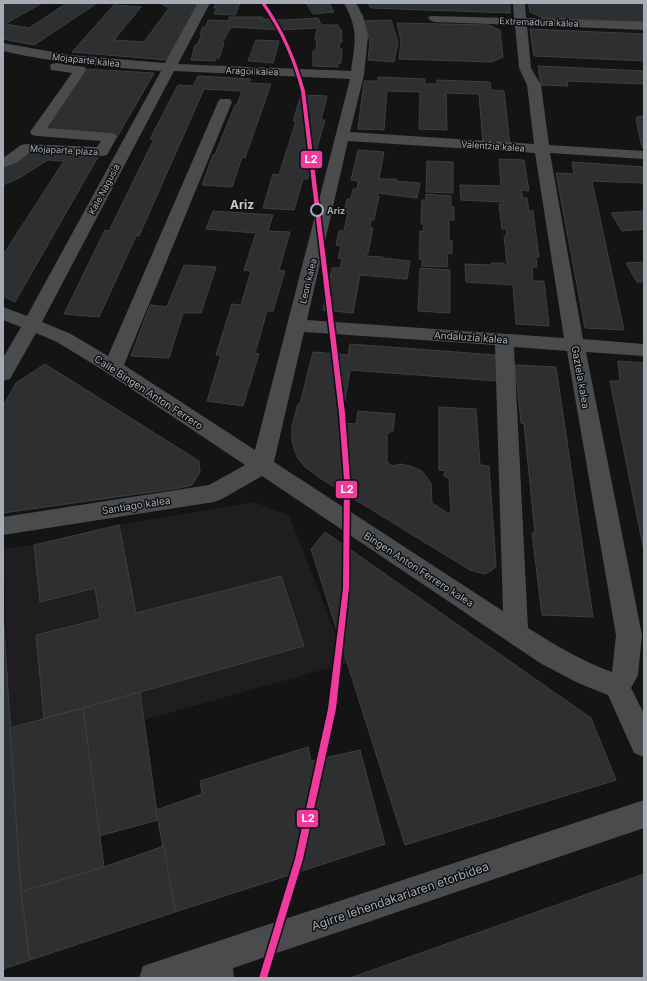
<svg xmlns="http://www.w3.org/2000/svg" width="647" height="981" font-family="Inter,sans-serif">
<rect width="100%" height="100%" fill="#141414"/>
<!-- built -->
<polygon fill="#1e1e20" points="253,502 289,515 347,663 144,720 83,708 10,728 3,549 34,545 119,525"/>
<!-- building -->
<g fill="#2e2f30" stroke="#3d3f40">
<polygon points="9,3 42,3 5,24 29,28 67,3 97,3 34,45 3,39 3,6"/>
<polygon points="160,3 197,4 195,9 166,60 72,52 114,5 141,7 114,40 144,42 169,8"/>
<polygon points="216,3 240,3 235,15 214,14 217,8 214,8"/>
<polygon points="306,3 329,3 334,12 313,14"/>
<polygon points="368,3 510,3 510,13 371,8"/>
<polygon points="528,3 644,3 644,22 543,18 530,12"/>
<polygon points="229,17 263,17 262,19 285,20 318,18 321,25 338,25 339,29 341,29 342,42 340,42 339,49 342,49 341,63 338,63 338,67 313,66 313,51 316,51 317,40 315,40 316,32 317,32 318,28 281,30 231,27 222,43 224,43 219,58 216,58 215,61 191,60 195,45 197,45 202,34 200,34 203,27 206,27 208,20 229,21"/>
<polygon points="391,20 398,42 394,62 368,60 370,41 364,21"/>
<polygon points="397,23 488,25 500,30 503,57 492,62 399,59 401,41"/>
<polygon points="530,29 644,34 644,61 534,56"/>
<polygon points="256,40 279,41 273,63 248,61"/>
<polygon points="538,66 644,71 644,84 567,81 568,86 541,85"/>
<polygon points="85,69 154,73 117,137 41,132"/>
<polygon points="198,76 251,79 249,83 271,84 245,158 242,157 232,187 202,185 213,155 215,155 235,105 237,105 242,91 204,89 139,236 136,236 99,317 64,314 105,230 109,231 154,139 150,139 178,85 193,86"/>
<polygon points="378,77 425,79 425,84 437,84 437,80 490,82 491,90 504,91 510,144 483,143 479,94 446,93 447,130 419,129 420,92 387,91 384,130 358,129 364,81 378,81"/>
<polygon points="301,95 327,96 321,120 325,120 308,179 303,179 294,210 263,208 273,174 279,175 296,121 293,121"/>
<polygon points="644,116 644,147 642,147 636,119 637,117"/>
<polygon points="358,150 384,152 379,179 397,179 396,181 420,183 417,198 377,193 377,195 379,196 374,220 371,220 370,228 373,228 368,253 366,253 366,256 383,257 383,258 410,261 407,279 360,275 353,313 323,310 332,268 340,268 342,259 338,258 341,246 336,245 339,231 344,231 348,212 344,212 347,199 351,199 353,189 357,189 358,181 351,180"/>
<polygon points="21,152 99,155 15,302 3,296 3,255 64,161 48,160 21,177 3,185 3,165"/>
<polygon points="499,159 524,160 529,191 521,190 523,198 527,198 529,211 533,211 539,257 536,257 537,267 532,267 533,281 544,281 549,326 516,324 513,285 466,282 465,264 491,265 491,263 504,263 505,265 509,266 509,264 507,264 504,236 507,236 506,229 502,229 499,204 503,204 503,202 461,200 460,185 501,186"/>
<polygon points="427,161 453,162 453,193 426,192"/>
<polygon points="572,162 644,167 644,183 592,181 624,330 585,328 556,173 574,174"/>
<polygon points="426,194 451,196 451,207 454,207 454,220 449,220 449,240 452,241 452,254 447,253 448,267 422,266 422,259 419,259 420,231 423,232 424,224 421,224 422,200 426,200"/>
<polygon points="213,211 273,215 268,231 290,232 279,270 285,271 273,311 267,311 255,353 259,354 243,406 207,401 221,355 216,355 232,304 241,305 251,271 244,270 256,233 206,229"/>
<polygon points="644,211 644,229 622,231 611,213"/>
<polygon points="644,262 644,282 637,282 626,263"/>
<polygon points="184,265 216,267 201,313 183,313 169,358 131,356 150,305 167,307"/>
<polygon points="420,268 450,270 450,313 418,311"/>
<polygon points="350,344 496,355 497,381 350,370 344,406 342,406 340,423 356,424 358,411 395,414 393,431 387,433 387,462 392,466 401,464 410,466 422,471 431,483 432,503 449,514 451,512 449,479 443,475 446,471 439,470 439,407 476,409 480,465 489,466 496,566 491,571 484,574 470,570 323,480 304,466 297,457 292,441 292,426 298,404 300,404 313,352 348,355"/>
<polygon points="618,361 644,363 644,551 610,381 620,381"/>
<polygon points="45,364 199,461 200,472 192,485 180,488 3,513 3,406 16,383"/>
<polygon points="515,365 556,367 593,617 542,615 532,533 535,533 524,424 521,423"/>
<polygon points="119,525 136,613 281,576 304,646 83,708 44,718 36,635 100,619 95,588 40,602 34,545"/>
<polygon points="325,532 591,718 616,780 405,845 311,549"/>
<polygon points="3,610 21,892 30,960 3,969"/>
<polygon points="140,692 158,820 99,836 83,708"/>
<polygon points="83,708 104,867 21,892 10,728"/>
<polygon points="308,747 311,761 360,750 385,844 175,912 156,810 202,794 200,781"/>
<polygon points="164,846 175,912 30,960 21,892 104,867"/>
<polygon points="644,874 644,978 350,978"/>
</g>
<g fill="none" stroke-linecap="round" stroke-linejoin="round">
<!-- minor -->
<g fill="#494b4d" fill-rule="evenodd">
<path d="M198,3H210L178,64L351,71C355,41 359,31 344,3H356L363,16L368,36L364,75L350,132L534,144L527,85L519,68L515,25L434,22L430,20L428,18L430,16L514,18L513,3H525L526,18L644,22V30L527,25L531,68L541,85L549,145L644,151V159L550,153L583,339L644,344V356L586,352L642,635L638,675L631,688L644,714V757L634,753L608,695L578,683L540,663L262,476L222,499L214,502L3,535V517L209,485L245,465L106,372L57,342L36,333L10,379L3,381V358L21,327L3,320V307L27,316L161,71C108,67 55,63 3,51V43L70,55L165,63ZM174,71L350,79L255,450L124,365L232,102L230,99H220L218,102L108,356L71,334L42,322ZM348,141L535,153L564,338L307,320ZM304,332L495,345L503,611L274,462ZM514,347L567,351L616,635L612,672C582,661 555,645 528,628Z"/>
<polygon points="56,63 85,67 86,70 47,128 110,133 115,134 117,137 107,155 102,156 29,153 18,162 3,168 3,158 21,145 26,144 97,147 101,141 37,136 32,135 30,132 72,73 51,70 50,67 51,64"/>
<polygon points="644,800 644,828 233,968 234,978 139,978 143,966 155,962"/>
</g>
<!-- metro-1 casing -->
<g stroke="#0e0f10" stroke-width="3">
<path id="metro-1" d="M261,3H265C284,30 296,59 305,91L345,413L350,480L349,588L336,709L303,859L267,978H259L295,859L328,709L343,588L344,480L339,413L301,91C293,59 280,30 261,3Z"/>
</g>
<!-- metro-1 -->
<use href="#metro-1" fill="#f13a9d" fill-rule="evenodd"/>
</g>
<!-- markers -->
<circle fill="#0e0f10" stroke="#a6adb5" stroke-width="2" cx="317" cy="210" r="6"/>
<g text-anchor="middle" dominant-baseline="central" stroke-width="3" stroke-linejoin="round" paint-order="stroke">
<!-- far-street labels -->
<g font-size="9" fill="#a6adb5" stroke="#0e0f10">
<text transform="translate(539 22) rotate(2)">Extremadura kalea</text>
<text transform="translate(86 60) rotate(6)">Mojaparte kalea</text>
<text transform="translate(252 71) rotate(2)">Aragoi kalea</text>
<text transform="translate(493 146) rotate(4)">Valentzia kalea</text>
<text transform="translate(64 150) rotate(3)">Mojaparte plaza</text>
<text transform="translate(104 189) rotate(-62)">Kale Nagusia</text>
<text transform="translate(308 281) rotate(-76)">Leon kalea</text>
</g>
<!-- far-stop labels -->
<g font-size="9" font-weight="bold" fill="#a6adb5" stroke="#0e0f10" text-anchor="start">
<text x="327" y="210">Ariz</text>
</g>
<!-- street labels -->
<g font-size="10" fill="#a6adb5" stroke="#0e0f10">
<text transform="translate(471 337) rotate(4)">Andaluzia kalea</text>
<text transform="translate(581 377) rotate(80)">Gaztela kalea</text>
<text transform="translate(149 392) rotate(33)">Calle Bingen Anton Ferrero</text>
<text transform="translate(136 505) rotate(-9)">Santiago kalea</text>
<text transform="translate(419 569) rotate(33)">Bingen Anton Ferrero kalea</text>
</g>
<!-- far-district labels -->
<g font-size="12" font-weight="bold" fill="#c7cbd1" stroke="#0e0f10">
<text x="242" y="204">Ariz</text>
</g>
<!-- near-street labels -->
<g font-size="12" fill="#a6adb5" stroke="#0e0f10">
<text transform="translate(400 896) rotate(-19)">Agirre lehendakariaren etorbidea</text>
</g>
</g>
<g stroke="#0e0f10" stroke-width="1.5">
<rect x="300" y="150" width="23" height="19" rx="4" fill="#f13a9d"/>
<rect x="335" y="480" width="23" height="19" rx="4" fill="#f13a9d"/>
<rect x="296" y="809" width="23" height="19" rx="4" fill="#f13a9d"/>
</g>
<g font-size="11" text-anchor="middle" font-weight="bold" fill="#fff">
<text x="311" y="163">L2</text>
<text x="347" y="493">L2</text>
<text x="308" y="822">L2</text>
</g>
<!-- border -->
<rect width="647" height="981" fill="none" stroke="#a6adb5" stroke-width="8"/>
</svg>
